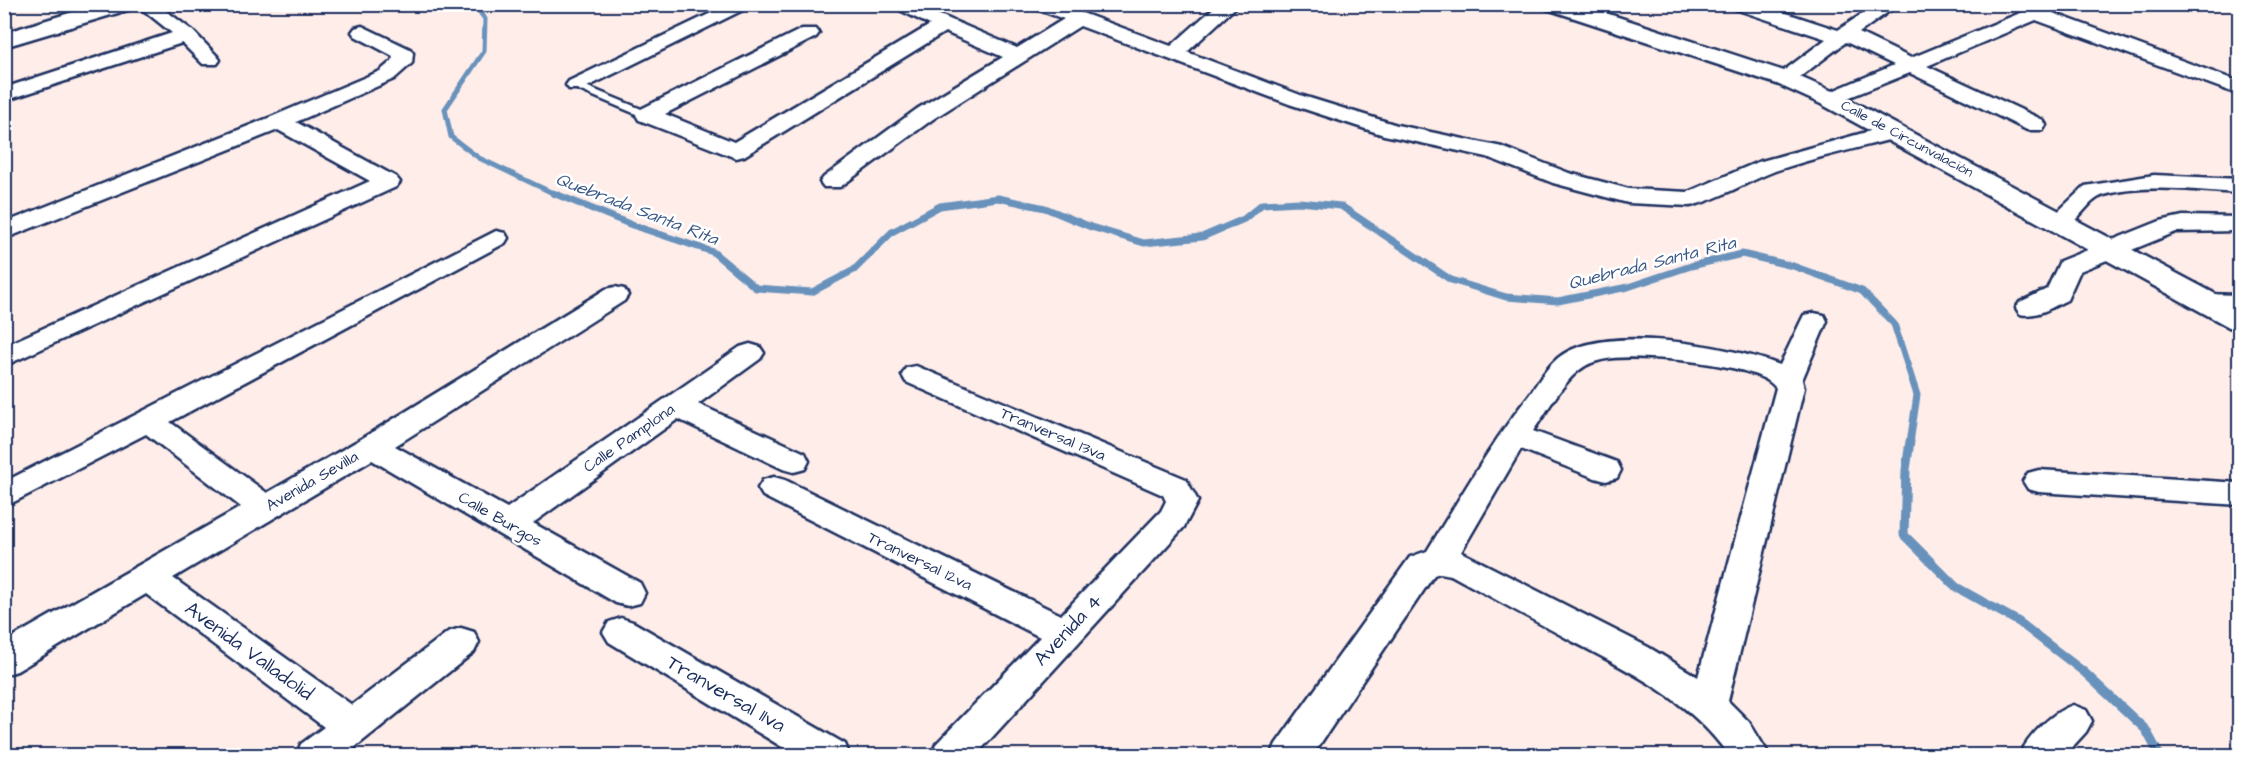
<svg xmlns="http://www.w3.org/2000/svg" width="2244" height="760" font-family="'Architects Daughter',sans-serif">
<rect width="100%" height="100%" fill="#ffedea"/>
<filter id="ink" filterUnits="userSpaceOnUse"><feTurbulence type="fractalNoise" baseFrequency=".0167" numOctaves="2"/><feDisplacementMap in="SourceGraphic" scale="12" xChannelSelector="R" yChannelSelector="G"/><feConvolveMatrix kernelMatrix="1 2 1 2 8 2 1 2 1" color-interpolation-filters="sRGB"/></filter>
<g filter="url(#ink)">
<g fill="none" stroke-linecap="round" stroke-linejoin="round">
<!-- stream-far2 -->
<polyline stroke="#6792bb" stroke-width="5" points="474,4 485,19 484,51 445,109 451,137 479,158 557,195"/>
<!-- stream-far1 -->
<polyline stroke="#6792bb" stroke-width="7" points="553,193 632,225 713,252 756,288 812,292 854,270 892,232 940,206 998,198 1045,208 1091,227 1144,243 1202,237 1244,219 1262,204 1299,202 1341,206 1451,280 1506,297 1558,301 1628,287 1691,266 1742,254 1793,266 1862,291 1894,324 1917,395 1910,443"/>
<!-- stream -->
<polyline stroke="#6792bb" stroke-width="9" points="1910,441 1906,470 1904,535 1956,587 2019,622 2084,672 2146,730 2160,756"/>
<!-- lane casing -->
<g stroke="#1b2f5e" stroke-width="5">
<polygon id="lane" points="576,82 651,113 653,115 647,118 643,117 572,87 571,85"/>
</g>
<!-- street casing -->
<g stroke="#1b2f5e" stroke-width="5">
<g id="street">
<polygon points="136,4 157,4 193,31 217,56 220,60 217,64 203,64 182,43 4,101 4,88 172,33"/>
<polygon points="730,4 755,4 583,89 569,89 566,85 569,81"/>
<path d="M888,4H914L1017,48L1064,19L1033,8L1031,4H1058L1171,46L1218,4H1239L1187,52L1303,96L1397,125L1502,147L1569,173L1629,189L1688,192L1758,162L1892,125L1900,127L1903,132L1900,137C1859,148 1816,157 1775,171C1746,182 1720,199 1690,206L1628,203L1553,183L1487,157L1384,135L1289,104L1080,26L933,119L840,187H824L820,182L824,177L917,109L1003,57L945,32L744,156L736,158L639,120L636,115L639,110L802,29H816L819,33L816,37L665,114L734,142L930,25Z"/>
<polygon points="1730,4 1759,4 1838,30 1877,4 1899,4 1859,33 1911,58 2042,4 2068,4 2053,13 2240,82 2240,95 2036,20 1927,66 2043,120 2046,125 2043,130 2027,130 1910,73 1830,105 1823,103 1819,99 1823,95 1894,65 1846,42 1792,83 1778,83 1775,79 1778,75 1826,39 1732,8"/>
<polygon points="362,26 410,49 413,53 412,63 394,79 296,122 396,177 400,182 396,187 4,366 4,346 370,181 278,130 4,239 4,223 271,117 380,71 392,61 393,56 355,36 352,32 355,28"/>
<path d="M2154,175L2240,179V193C2196,191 2147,183 2104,195C2083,201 2078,233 2051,226L2048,221L2085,186Z"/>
<path d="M2183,216L2240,217V231L2176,232L2080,271L2067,300C2052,307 2037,318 2020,314L2016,308L2020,302L2047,289L2060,261L2160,221Z"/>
<polygon points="496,231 505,233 508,238 505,243 170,422 267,493 361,439 606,289 615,287 624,289 628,295 624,301 395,446 507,508 740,347 750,344 760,347 764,353 760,359 698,404 805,453 809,461 805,469 794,472 783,469 678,419 533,523 640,583 645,593 640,603 628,606 616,603 372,460 173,578 352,705 448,632 461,628 474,632 479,642 474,652 344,756 296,756 301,744 324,727 146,594 17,671 4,675 4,642 241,507 146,434 4,507 4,482"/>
<polygon points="2205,294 2240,295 2240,311 2196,308 2192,302 2196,296"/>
<path d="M1814,313L1824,315L1827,321L1802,380L1804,388L1728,701L1749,722L1770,756H1729C1691,700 1629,671 1572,641C1531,619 1491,597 1451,575L1440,573L1434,575L1312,756H1271L1276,744L1410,557L1427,551C1460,498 1491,443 1530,394C1538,382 1547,367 1558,358C1601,322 1732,346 1780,365L1801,321L1804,315ZM1668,359C1692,361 1763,368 1776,388L1698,677L1648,647L1461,552L1521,449L1595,478L1606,481L1617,478L1621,470L1617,462L1533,431C1547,412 1560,386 1578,371C1600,352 1641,358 1668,359Z"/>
<polygon points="916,366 1186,479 1198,501 1184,527 975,756 931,756 936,744 1040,637 763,496 758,488 763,480 774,477 785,480 1061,615 1161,511 1166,501 1163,495 906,382 902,375 906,368"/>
<polygon points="2039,470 2240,483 2240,505 2039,492 2028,489 2023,481 2028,473"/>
<polygon points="621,618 633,622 845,744 850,756 797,756 609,642 603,632 609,622"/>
<path d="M2073,705L2086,710L2092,721L2086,732L2064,756H2019C2029,735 2052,712 2073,705Z"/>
</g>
</g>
<!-- secondary casing -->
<g stroke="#1b2f5e" stroke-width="5">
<g id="secondary">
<polygon points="99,4 133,4 131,9 4,47 4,33"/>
<polygon points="1545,4 1578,4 1793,74 1839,94 2240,307 2240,330 2229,327 1821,104 1777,84 1547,9"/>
</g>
</g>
<!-- lane -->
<use href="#lane" fill="#fff" fill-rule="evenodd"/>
<!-- street -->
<use href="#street" fill="#fff" fill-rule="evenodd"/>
<!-- secondary -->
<use href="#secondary" fill="#fff" fill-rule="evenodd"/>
</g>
</g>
<g text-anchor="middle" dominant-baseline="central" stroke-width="5" stroke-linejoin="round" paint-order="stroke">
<!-- far-street labels -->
<g font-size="14" fill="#1b2f5e" stroke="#fff">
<text transform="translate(1907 139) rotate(28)">Calle de Circunvalación</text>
</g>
<!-- street labels -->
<g font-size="16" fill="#1b2f5e" stroke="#fff">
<text transform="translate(1053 434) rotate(23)">Tranversal 13va</text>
<text transform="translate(629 438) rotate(-35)">Calle Pamplona</text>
<text transform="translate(312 481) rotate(-30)">Avenida Sevilla</text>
<text transform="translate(500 519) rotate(30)">Calle Burgos</text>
<text transform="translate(920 561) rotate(26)">Tranversal 12va</text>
</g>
<!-- water labels -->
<g font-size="18" font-style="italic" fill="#3a5885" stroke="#fff">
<text transform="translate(637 209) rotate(21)">Quebrada Santa Rita</text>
<text transform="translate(1652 263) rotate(-14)">Quebrada Santa Rita</text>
</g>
<!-- near-street labels -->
<g font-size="20" fill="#1b2f5e" stroke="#fff">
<text transform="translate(1068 630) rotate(-47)">Avenida 4</text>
<text transform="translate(249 651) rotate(36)">Avenida Valladolid</text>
<text transform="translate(726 694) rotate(30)">Tranversal 11va</text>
</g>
</g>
<!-- margin -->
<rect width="2244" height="760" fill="none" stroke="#fff" stroke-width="24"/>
<rect x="12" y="12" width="2220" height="736" fill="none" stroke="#1b2f5e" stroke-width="2" filter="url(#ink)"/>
</svg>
